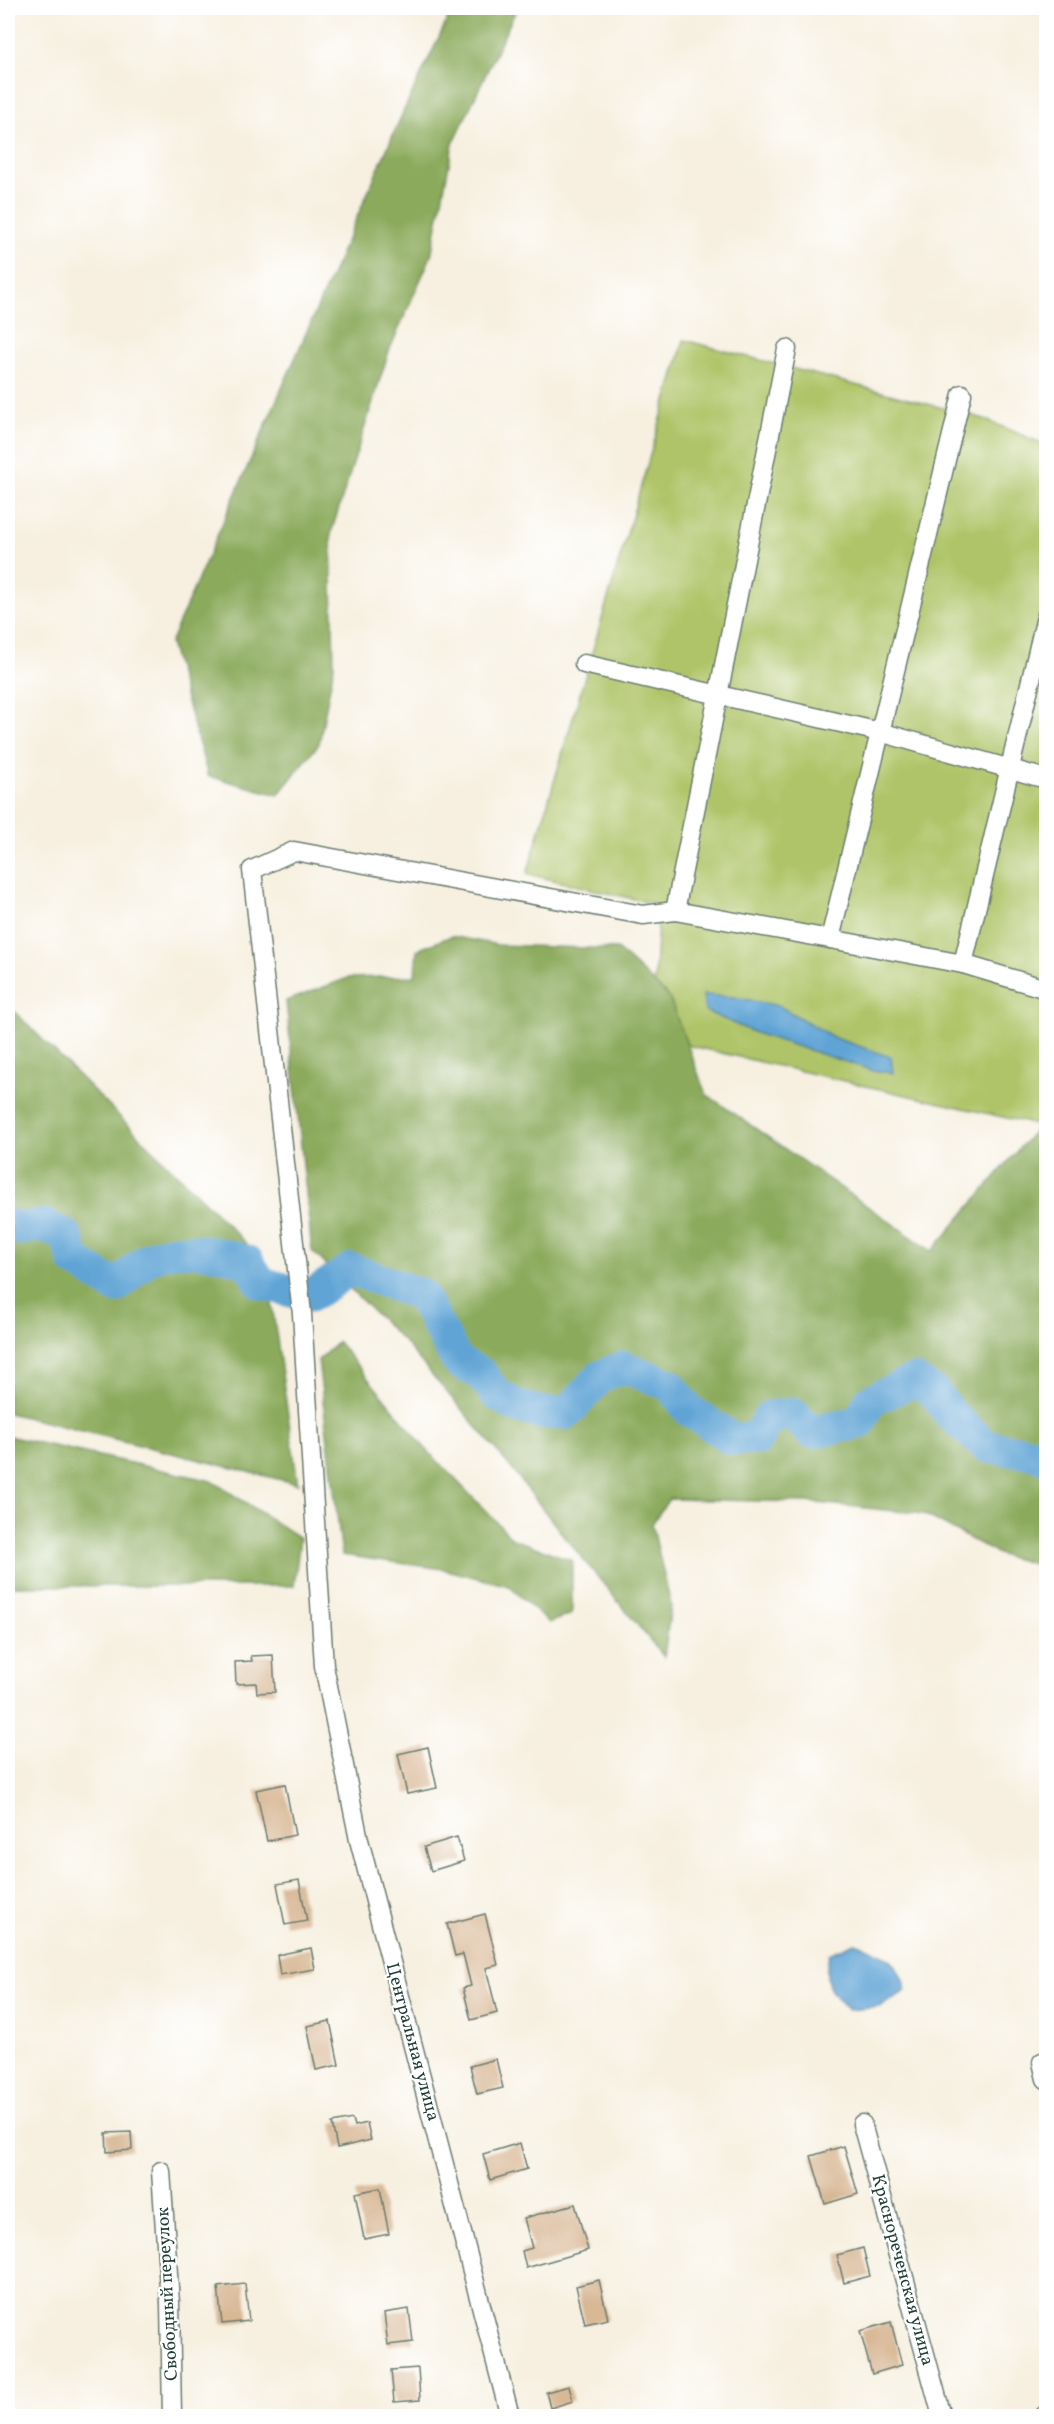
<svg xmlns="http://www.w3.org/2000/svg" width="1054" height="2424" font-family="Vollkorn,serif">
<rect width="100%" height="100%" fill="#fff"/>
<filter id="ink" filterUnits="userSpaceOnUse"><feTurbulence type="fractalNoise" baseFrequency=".0167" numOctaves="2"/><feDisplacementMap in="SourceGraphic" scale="12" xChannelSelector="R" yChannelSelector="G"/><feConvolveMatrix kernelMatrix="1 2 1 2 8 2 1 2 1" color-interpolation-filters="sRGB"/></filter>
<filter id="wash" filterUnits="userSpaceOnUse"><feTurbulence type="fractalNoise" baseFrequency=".008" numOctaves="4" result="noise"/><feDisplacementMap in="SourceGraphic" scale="24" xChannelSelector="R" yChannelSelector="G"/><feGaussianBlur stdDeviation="1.35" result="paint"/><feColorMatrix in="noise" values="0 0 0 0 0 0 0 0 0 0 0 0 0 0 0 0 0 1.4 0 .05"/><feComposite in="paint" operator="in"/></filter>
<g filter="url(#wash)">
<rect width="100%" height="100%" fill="#f7f0e0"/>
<!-- green -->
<polygon fill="#afc468" stroke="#67804e" stroke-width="1.5" points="684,340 981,418 1046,445 1046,1127 651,1037 659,905 527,874"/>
<!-- forest -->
<g fill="#8baa5c" stroke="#557448" stroke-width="1.5">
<polygon points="453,8 517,8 453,144 431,256 389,351 331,533 334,666 319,744 278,795 208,776 170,643 404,110"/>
<polygon points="451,936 498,945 617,949 669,997 706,1094 932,1251 1046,1117 1046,1567 1000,1555 924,1514 806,1502 669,1499 652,1524 671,1605 664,1657 563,1535 508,1464 405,1343 312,1251 286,1001 348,978 415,976 417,950"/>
<polygon points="8,1005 266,1263 298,1484 8,1413"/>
<polygon points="338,1342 426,1449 513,1539 572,1560 572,1614 549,1623 509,1586 443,1569 342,1555 318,1360"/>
<polygon points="8,1436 212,1481 300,1538 294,1586 8,1586"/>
</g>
<!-- water -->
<g fill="#61a4d5" stroke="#407084" stroke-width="1.5">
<polygon points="703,995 734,997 779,1006 835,1038 891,1057 893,1073 871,1070 755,1033 705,1011"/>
<path d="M855,1943C882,1952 900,1961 906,1991L879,2007L849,2010C828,1990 823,1984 829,1954Z"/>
</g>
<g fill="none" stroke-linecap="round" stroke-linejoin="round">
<!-- river -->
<path stroke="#61a4d5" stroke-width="33" d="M8,1225L19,1229L43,1225L66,1236L74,1260L116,1287C127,1278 139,1263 152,1257C180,1244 220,1253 248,1262L261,1283L310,1296L351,1269L421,1295L458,1362L481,1374L496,1394L518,1407L542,1413H567L601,1376L624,1367L670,1385L689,1410L732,1439H757L769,1417L793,1414L811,1432L859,1423L870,1401L914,1380L935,1393L950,1414L987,1447L1035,1453L1046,1458"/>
</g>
<g id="blocks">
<!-- building -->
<g fill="#d8b895">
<polygon points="273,1655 275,1692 257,1693 256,1683 236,1684 235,1662 252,1661 251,1656"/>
<polygon points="428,1747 437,1788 407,1794 398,1754"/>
<polygon points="285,1784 295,1835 267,1841 256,1790"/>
<polygon points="457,1837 464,1861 431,1871 424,1847"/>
<polygon points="299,1880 307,1921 285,1925 277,1884"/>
<polygon points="485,1914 498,1965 486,1968 497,2013 471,2020 463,1988 471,1986 463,1954 455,1956 447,1924"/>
<polygon points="311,1948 315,1969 280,1975 277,1955"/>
<polygon points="330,2021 339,2065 316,2070 307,2026"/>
<polygon points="496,2059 503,2088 477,2094 470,2066"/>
<polygon points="352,2119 354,2126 367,2123 371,2140 337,2148 332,2123"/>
<polygon points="131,2132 132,2150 107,2152 106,2133"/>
<polygon points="520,2143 527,2169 490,2180 483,2154"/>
<polygon points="844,2146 858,2194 825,2204 811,2156"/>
<polygon points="380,2188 389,2234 364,2239 355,2193"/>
<polygon points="575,2204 588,2250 526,2268 522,2251 532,2248 524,2218"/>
<polygon points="863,2248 870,2276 844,2283 837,2255"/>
<polygon points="599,2280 608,2319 585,2324 576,2286"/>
<polygon points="245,2284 249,2321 222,2324 218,2287"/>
<polygon points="409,2309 413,2342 388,2345 384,2313"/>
<polygon points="891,2322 902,2365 872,2374 860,2331"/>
<polygon points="418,2368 420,2400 394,2402 391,2370"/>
<polygon points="569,2386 573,2401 550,2408 546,2392"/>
</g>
</g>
</g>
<g filter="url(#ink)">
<use href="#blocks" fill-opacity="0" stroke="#6b7c70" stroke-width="1.5"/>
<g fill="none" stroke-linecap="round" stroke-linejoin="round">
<!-- minor casing -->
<g stroke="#6b7c70" stroke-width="21">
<g id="minor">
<polyline points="584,664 880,732 1046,779"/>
<polyline points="675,911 787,349"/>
<polyline points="830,939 962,394"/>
<polyline points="963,964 1046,617"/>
<polyline points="1042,2062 1046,2079"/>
<polyline points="862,2124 942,2416"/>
<polyline points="161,2171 170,2303 172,2416"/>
<polyline points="510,2416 359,1840 324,1666 302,1314 252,870 294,851 643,915 675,911 830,939 963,964 1046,989"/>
<polyline points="1044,2416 1046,2415"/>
</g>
</g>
<!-- minor -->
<use href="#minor" stroke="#fff" stroke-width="18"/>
</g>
</g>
<g text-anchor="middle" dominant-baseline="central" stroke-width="4.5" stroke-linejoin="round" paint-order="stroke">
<!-- street labels -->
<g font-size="18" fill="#1f3d34" stroke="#fff">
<text transform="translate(412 2042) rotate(75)">Центральная улица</text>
<text transform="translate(902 2270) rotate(75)">Краснореченская улица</text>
<text transform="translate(168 2294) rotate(-93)">Свободный переулок</text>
</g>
</g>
<!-- margin -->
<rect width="1054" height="2424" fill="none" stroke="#fff" stroke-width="30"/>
</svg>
